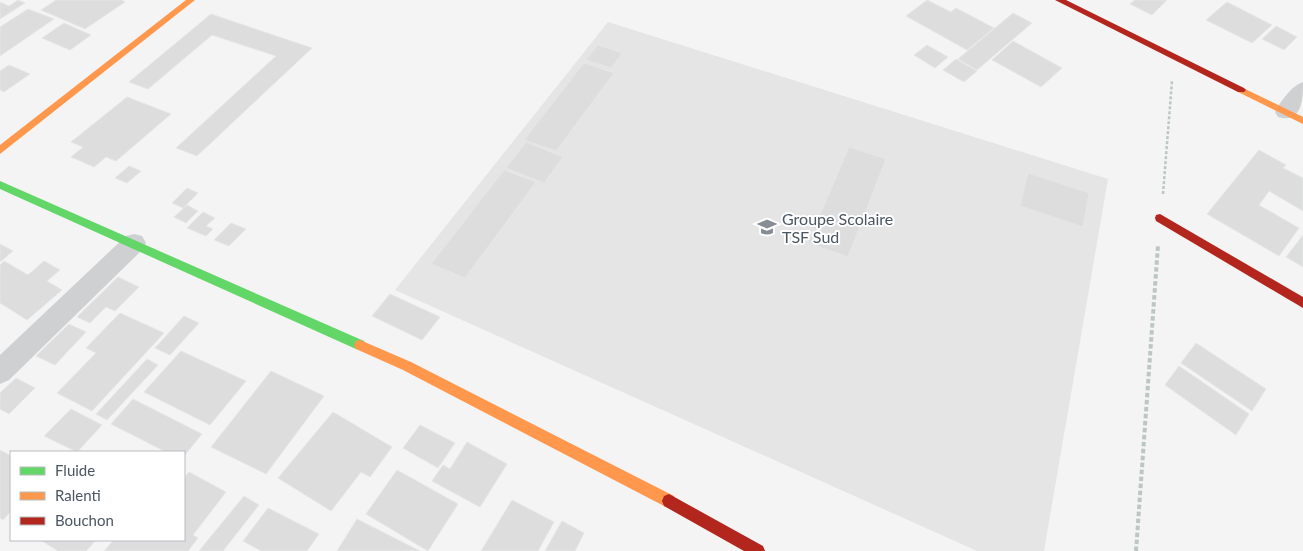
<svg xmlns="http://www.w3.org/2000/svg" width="1303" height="551" font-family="Lato,sans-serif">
<rect width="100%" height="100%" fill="#f4f4f4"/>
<!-- education -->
<polygon fill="#e6e5e6" points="608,22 1108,179 1044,551 977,551 395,290"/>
<!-- building -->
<g fill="#ddddde" stroke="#e5e6e7">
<polygon points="18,0 25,3 0,19 0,2 9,6"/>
<polygon points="56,0 121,0 125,2 85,29 41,10"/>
<polygon points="927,0 951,12 956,8 994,28 967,50 906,16"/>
<polygon points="1135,0 1167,0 1152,15 1130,4"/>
<polygon points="1227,2 1272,25 1252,43 1206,20"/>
<polygon points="28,9 54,19 0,56 0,27"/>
<polygon points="1013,13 1032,23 977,70 958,59"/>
<polygon points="211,14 312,48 197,156 176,148 276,56 212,35 148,89 129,82"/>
<polygon points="64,23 91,35 70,50 42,38"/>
<polygon points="1276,26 1297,37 1284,50 1262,39"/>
<polygon points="1013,41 1062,68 1041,87 992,60"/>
<polygon points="598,45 622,53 611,68 586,60"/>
<polygon points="927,45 948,57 935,68 914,55"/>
<polygon points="956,59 977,71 964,82 943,70"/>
<polygon points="584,63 614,73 556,151 524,140"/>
<polygon points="9,65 30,74 4,92 0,90 0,71"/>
<polygon points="127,97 171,114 116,161 106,157 94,167 71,157 83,147 71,142"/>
<polygon points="526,142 563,157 544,183 506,168"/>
<polygon points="849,147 886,159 848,257 808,243"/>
<polygon points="1259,150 1286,165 1283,168 1303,178 1303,211 1269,191 1259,205 1299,228 1279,256 1207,214"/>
<polygon points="129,166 141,171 127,183 115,178"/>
<polygon points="504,170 536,182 465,278 431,264"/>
<polygon points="1028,173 1089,193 1083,227 1020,206"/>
<polygon points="187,188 198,193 183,208 172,203"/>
<polygon points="187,205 198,211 186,223 174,217"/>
<polygon points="203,212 215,218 206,226 213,229 206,236 187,228"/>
<polygon points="231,223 246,229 229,246 214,240"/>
<polygon points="1303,235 1303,267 1286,257"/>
<polygon points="0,244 13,251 0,262"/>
<polygon points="4,261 28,275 44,261 60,270 47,281 62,290 27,320 0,303 0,265"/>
<polygon points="118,277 139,287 115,311 106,307 90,323 77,317"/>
<polygon points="390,294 440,317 422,340 372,316"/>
<polygon points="120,313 164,333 92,411 57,393 96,353 86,348"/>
<polygon points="184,316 199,323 170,355 155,348"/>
<polygon points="69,324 86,332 55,365 36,356"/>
<polygon points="1196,343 1266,389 1252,411 1181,363"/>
<polygon points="181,351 246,381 210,425 144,392"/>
<polygon points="147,359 158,365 107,420 96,414"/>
<polygon points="1179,366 1249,414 1236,435 1165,385"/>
<polygon points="271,371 324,396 266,474 211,447"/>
<polygon points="16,378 35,388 9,414 0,409 0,393"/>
<polygon points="133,399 202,434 184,456 184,452 166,452 111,424"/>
<polygon points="71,409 102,425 77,452 44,436"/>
<polygon points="333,412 392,447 370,477 361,472 331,511 278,478"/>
<polygon points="420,425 455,443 438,468 403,448"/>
<polygon points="467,442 507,464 480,507 432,481 443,465 450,469"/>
<polygon points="0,450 11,456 11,511 3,520 0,518"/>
<polygon points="397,470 458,504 428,551 366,514"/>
<polygon points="189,472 226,492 193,535 198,538 188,551 104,551 114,540 184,540 184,478"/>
<polygon points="244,496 259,505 223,551 199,551"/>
<polygon points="512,500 554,522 538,551 481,551"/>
<polygon points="268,508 319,534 307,551 261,551 243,541"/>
<polygon points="357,519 420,551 337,551"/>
<polygon points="562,521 584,533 575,551 545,551"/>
<polygon points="44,540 96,540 86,551 58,551 42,541"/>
</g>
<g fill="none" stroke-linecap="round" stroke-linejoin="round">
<!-- path-far1 -->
<polyline stroke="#bcc7c4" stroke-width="2.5" stroke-dasharray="3 2" stroke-linecap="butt" points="1163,194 1172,81"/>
<!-- path -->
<polyline stroke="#bcc7c4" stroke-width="4" stroke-dasharray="4.5 2.5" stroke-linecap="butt" points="1136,551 1158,245"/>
<!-- street -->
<g fill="#ced0d2" fill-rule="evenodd">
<path d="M1303,82C1303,99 1302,124 1278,117L1275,112C1281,101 1291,86 1303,82Z"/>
<polygon points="134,234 142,236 146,243 142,250 9,380 0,384 0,355 126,236"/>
</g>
<!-- fast -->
<polygon fill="#63d668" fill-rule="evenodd" points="0,181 364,341 366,345 364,349 360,350 356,349 0,189"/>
<!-- slow -->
<g fill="#ff974d" fill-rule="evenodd">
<polygon points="186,0 195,0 0,154 0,145"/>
<polygon points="1241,87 1303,117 1303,124 1238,92 1236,90"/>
<polygon points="360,340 411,362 674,496 676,501 674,506 669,508 664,506 403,370 356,349 354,345 356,341"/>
</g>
<!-- jam -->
<g fill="#b3261e" fill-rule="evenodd">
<polygon points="1055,0 1066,0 1244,88 1246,90 1244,92 1238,92"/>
<polygon points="1160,214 1303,297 1303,308 1156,221 1155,218 1156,215"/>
<polygon points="669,494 763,546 765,551 744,551 664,506 662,501 664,496"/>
</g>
</g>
<!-- icons -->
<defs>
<g id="school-bare" transform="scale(1.5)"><path d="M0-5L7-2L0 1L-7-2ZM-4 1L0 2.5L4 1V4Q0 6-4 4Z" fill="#868d94" stroke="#fff" stroke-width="2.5" paint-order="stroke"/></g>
</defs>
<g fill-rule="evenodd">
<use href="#school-bare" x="767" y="227"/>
</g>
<g text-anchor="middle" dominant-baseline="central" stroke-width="4" stroke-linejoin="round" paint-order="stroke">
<!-- poi labels -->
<g font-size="16" fill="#4a5661" stroke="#fff" text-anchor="start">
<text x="782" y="218">Groupe Scolaire<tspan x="782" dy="18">TSF Sud</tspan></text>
</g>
</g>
<!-- legend -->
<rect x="10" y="451" width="175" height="90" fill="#ffffff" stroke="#b7bbc0"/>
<rect x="20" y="467" width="25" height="8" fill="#63d668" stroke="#b7bbc0"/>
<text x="55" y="476" font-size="15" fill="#4a5661">Fluide</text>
<rect x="20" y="492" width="25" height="8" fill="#ff974d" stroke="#b7bbc0"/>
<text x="55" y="501" font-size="15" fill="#4a5661">Ralenti</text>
<rect x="20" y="517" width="25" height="8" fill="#b3261e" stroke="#b7bbc0"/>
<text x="55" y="526" font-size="15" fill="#4a5661">Bouchon</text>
</svg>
